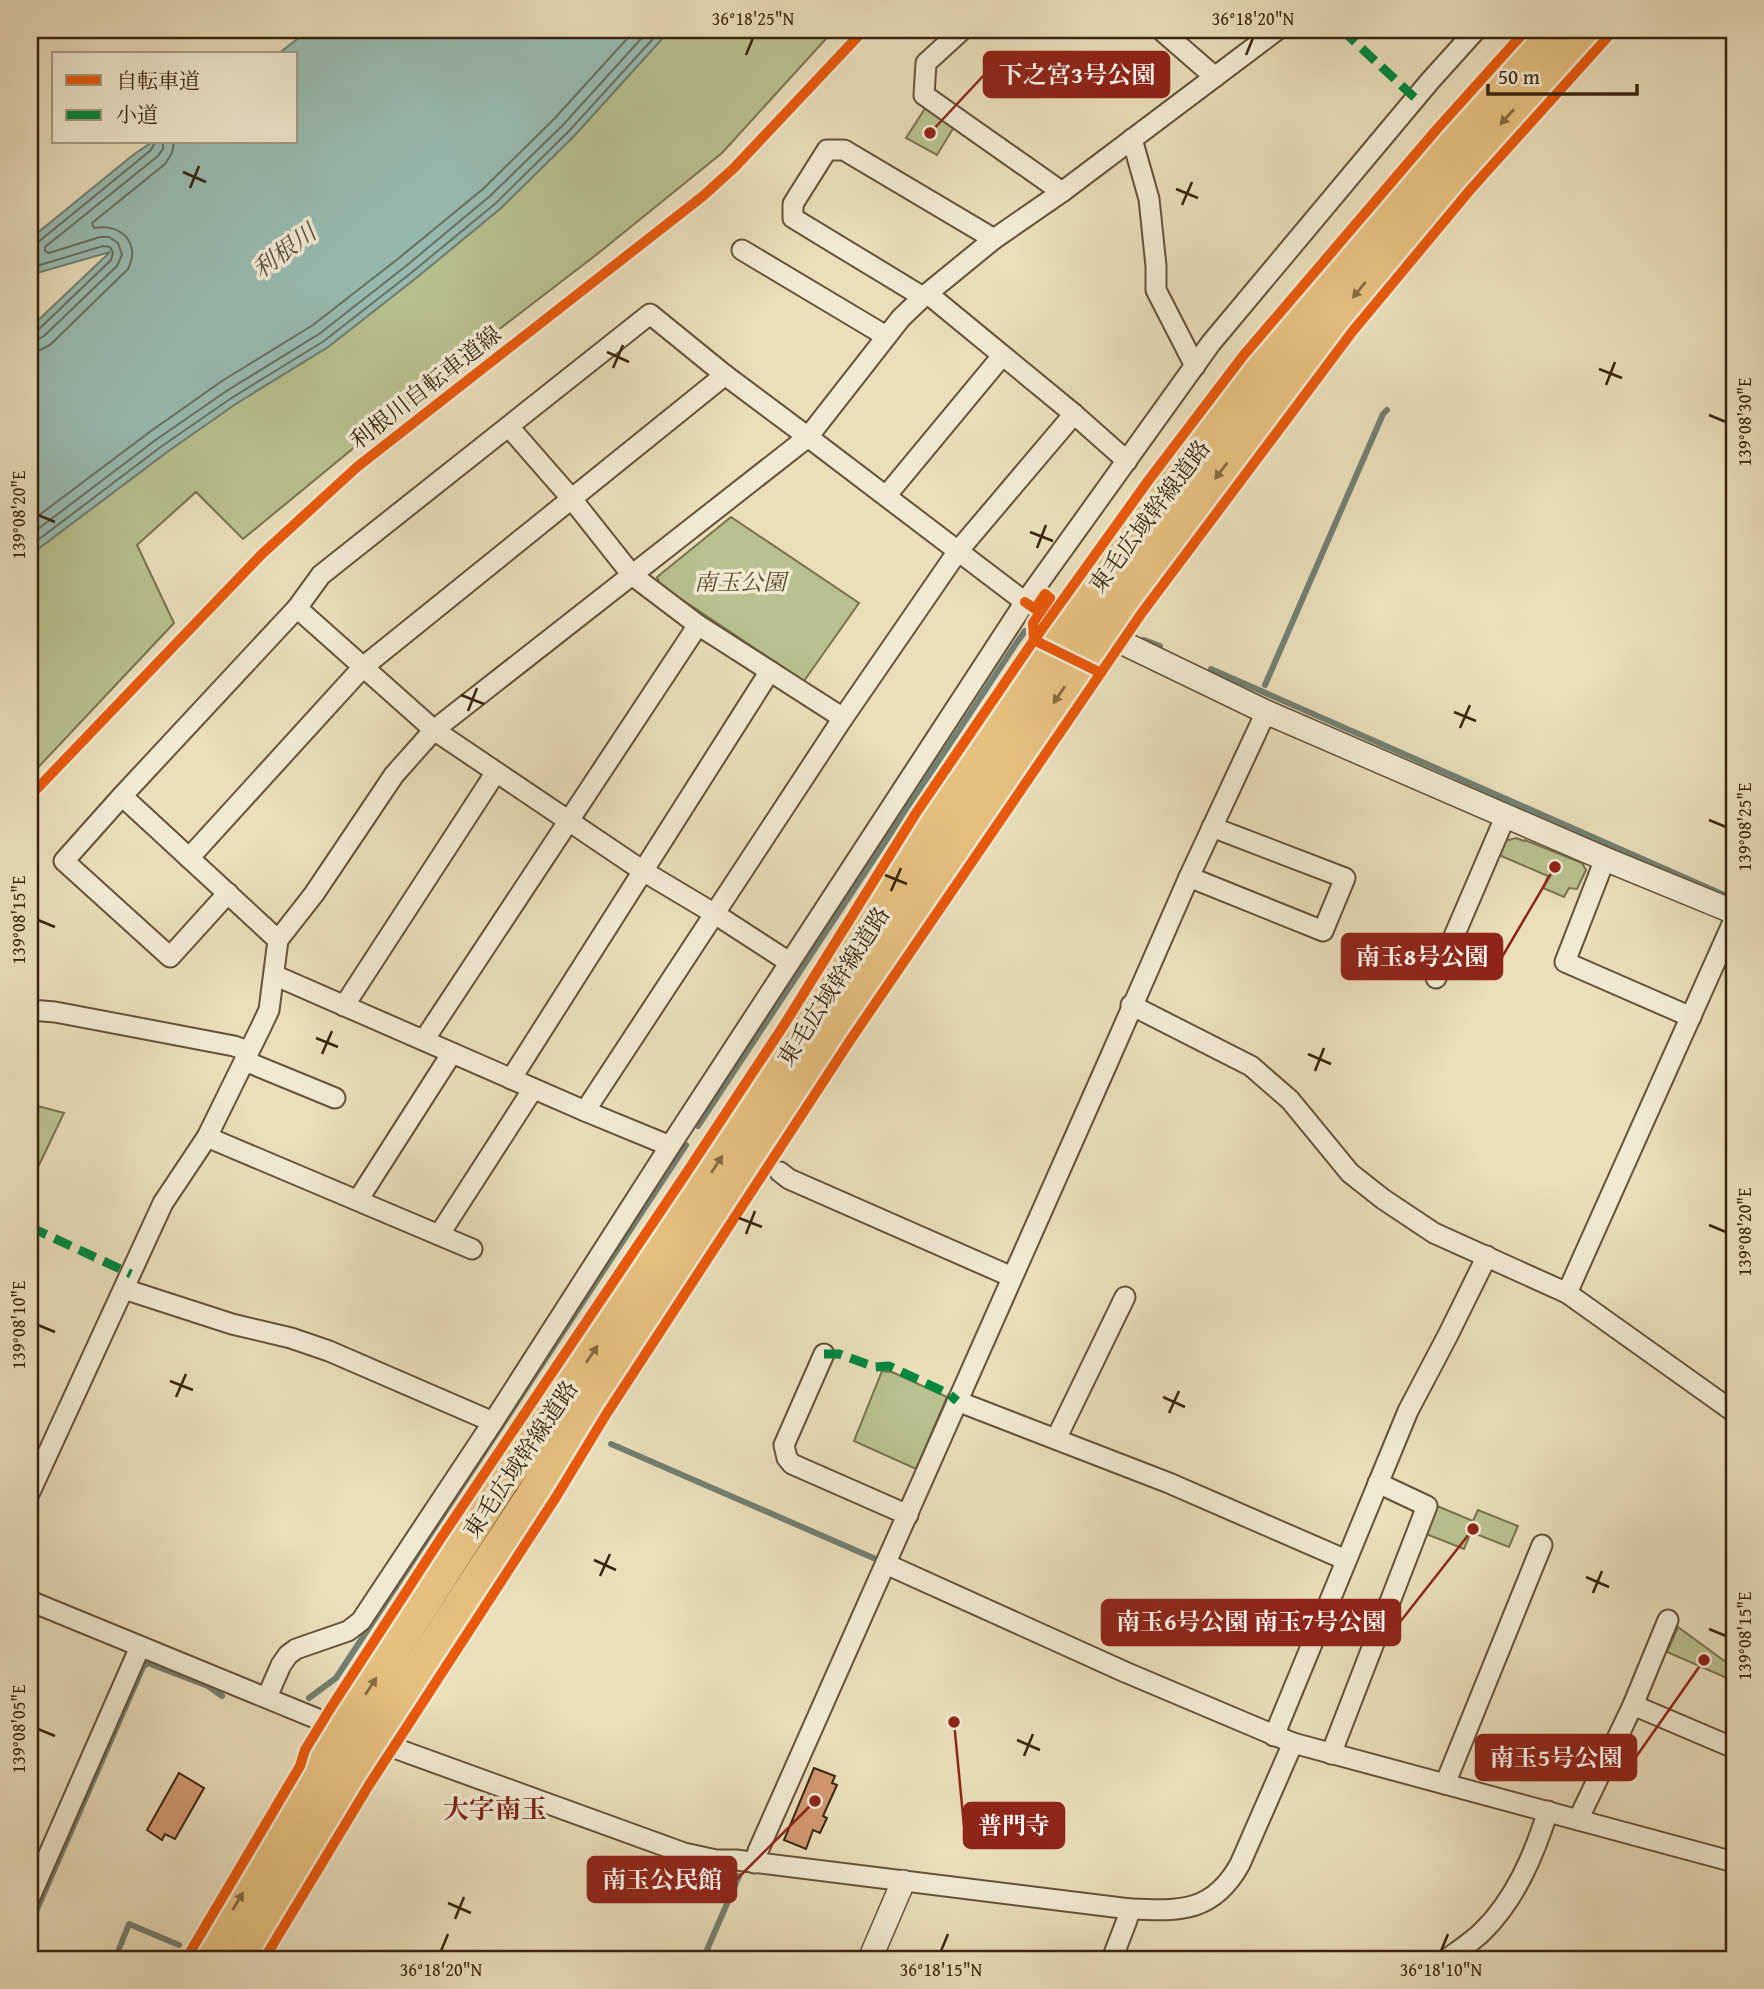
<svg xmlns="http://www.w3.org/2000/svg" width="1764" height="1989" font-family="'Gentium Book Plus','Noto Serif JP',serif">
<rect width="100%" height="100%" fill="#eadebb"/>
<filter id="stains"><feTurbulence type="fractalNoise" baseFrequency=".00286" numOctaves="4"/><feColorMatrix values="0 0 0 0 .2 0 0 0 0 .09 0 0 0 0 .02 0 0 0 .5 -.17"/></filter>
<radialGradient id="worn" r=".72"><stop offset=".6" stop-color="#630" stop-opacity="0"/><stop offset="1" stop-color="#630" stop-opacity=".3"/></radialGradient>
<!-- green -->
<g fill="#b8c18f" stroke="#78724e" stroke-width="2">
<polygon points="670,30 834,30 722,153 596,255 480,344 243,539 196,492 137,545 174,623 30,776 30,555 167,452 237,403 328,347 416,278 501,208 574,136"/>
<polygon points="926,107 954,127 937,155 906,138"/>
<polygon points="731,517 859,603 804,681 660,585 657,577"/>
<polygon points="1516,838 1524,841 1525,840 1582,863 1586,870 1577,889 1569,888 1564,897 1543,888 1548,876 1499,855 1505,841"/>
<polygon points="30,1104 64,1113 39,1165 30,1180"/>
<polygon points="882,1371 892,1372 947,1397 916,1469 854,1441"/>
<polygon points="1437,1506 1473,1521 1478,1510 1518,1526 1509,1547 1471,1532 1464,1549 1426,1534"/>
<polygon points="1678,1627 1734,1668 1729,1679 1667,1652"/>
</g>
<!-- water -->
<polygon fill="#98bcb3" stroke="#727f71" stroke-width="2" points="309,30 670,30 574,136 501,208 416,278 328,347 237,403 167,452 30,555 30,328 110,252 30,275 30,239 133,155 152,142 296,142 296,54 278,54"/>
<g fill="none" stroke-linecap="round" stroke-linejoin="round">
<!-- shore -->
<g stroke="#687060" stroke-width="2">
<polyline points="30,244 37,243 151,150 155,142"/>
<polyline points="30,268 103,246 110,247 113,253 111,260 38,330 30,332"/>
<polyline points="30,341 37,340 44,336 117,266 122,255 118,243 109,237 100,237 49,253 45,251 45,247 158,156 163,149 163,142"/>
<path d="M30,352L40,350L50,345L128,269C141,243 121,223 94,228L92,223L165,164L172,153L174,142"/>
<polyline points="30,522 151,431 222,381 313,325 399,258 483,189 555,118 635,30"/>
<polyline points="30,535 157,439 228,390 319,334 406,266 490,196 563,125 649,30"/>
<polyline points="30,546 162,446 233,397 324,341 411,273 496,203 569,131 661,30"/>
</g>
<!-- stream -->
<g stroke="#727f71" stroke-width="6">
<polyline points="1144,640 1160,646"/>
<polyline points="1211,669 1731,898"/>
<polyline points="1265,685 1383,414 1387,410"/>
<polyline points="698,1126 1015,645 1025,631"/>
<polyline points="611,1444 878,1560"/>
<polyline points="309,1698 336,1678 686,1145"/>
<polyline points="30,1925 143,1667 148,1663 153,1665 208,1686 222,1696"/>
<polyline points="115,1959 129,1924 179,1945"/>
<polyline points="703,1959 739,1876"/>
</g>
</g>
<!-- building -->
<g fill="#d29971" stroke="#39240d" stroke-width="2">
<polygon points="814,1768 835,1776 832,1783 837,1785 823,1816 827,1818 820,1833 813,1830 806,1849 784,1840"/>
<polygon points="179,1773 204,1788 175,1839 165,1834 162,1840 147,1830"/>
</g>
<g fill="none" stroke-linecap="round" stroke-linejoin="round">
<!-- minor casing -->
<g stroke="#655238" stroke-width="23">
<g id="minor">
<polyline points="962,30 926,63 924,95 1062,192"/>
<polyline points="1161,30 1215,77"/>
<polyline points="1132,139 1149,199 1156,266 1156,290 1195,366"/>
<polyline points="742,250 886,336"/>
<polyline points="928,294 1074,414 1127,461"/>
<polyline points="923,297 793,218 793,204 827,150 844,150 994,239"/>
<polyline points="509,427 571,498 632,575 698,625 843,718"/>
<polyline points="886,496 1002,356"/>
<polyline points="297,608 434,730 643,871 715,914 789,962"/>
<polyline points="122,796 278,940"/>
<polyline points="189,858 363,667 725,375"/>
<polyline points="1605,859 1565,962 1691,1017"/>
<polyline points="1189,877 1323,931 1345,878 1212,827"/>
<polyline points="228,893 170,957 64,861 122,796 297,608 321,575 650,314 725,375 808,437 1025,602"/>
<polyline points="274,975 585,1111 670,1146"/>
<polyline points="1436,978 1506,815"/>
<polyline points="1131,1005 1251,1066 1290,1100 1350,1173 1383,1199 1434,1233 1567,1293 1734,1412"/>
<polyline points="344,1006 496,772"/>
<polyline points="30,1010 55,1012 234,1046 248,1051"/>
<polyline points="424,1040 698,625"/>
<polyline points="245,1061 335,1098"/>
<polyline points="511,1079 770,671"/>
<polyline points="585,1111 843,718 958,551 1074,414"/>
<polyline points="207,1137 472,1249"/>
<polyline points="780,1172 789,1179 1012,1277"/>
<polyline points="358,1200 452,1053"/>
<polyline points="439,1235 533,1089"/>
<polyline points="124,1289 232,1324 291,1338 329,1351 493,1422"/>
<polyline points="1567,1293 1734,920"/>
<polyline points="824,1354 784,1445 787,1458 792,1464 908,1515"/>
<polyline points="957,1401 1169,1483 1346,1560"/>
<polyline points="1056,1439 1125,1297"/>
<polyline points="30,1492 163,1203 207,1137 261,1027 269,1010 278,940 314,894 394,775 434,730 808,437 901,318 923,297 994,239 1062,192 1277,30"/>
<polyline points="886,1564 1125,1672 1293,1743 1734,1862"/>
<path d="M30,1601L342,1729L684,1853L716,1860H736L1130,1909C1180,1911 1213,1913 1240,1864L1293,1743"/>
<polyline points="267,1697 281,1665 288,1655 296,1649 348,1631 361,1621 493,1422 670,1146 1025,602 1211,343 1430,81 1476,30"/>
<polyline points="1633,1705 1734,1748"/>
<polyline points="1274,1736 1408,1411 1448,1335 1487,1256"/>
<polyline points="1331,1754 1427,1506 1378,1483"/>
<polyline points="1445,1784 1542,1545"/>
<polyline points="1578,1820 1633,1705 1668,1620"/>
<polyline points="755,1863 758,1851 1108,1062 1189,877 1266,712"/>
<polyline points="30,1897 140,1647"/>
<polyline points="1112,1959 1127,1920 1130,1909"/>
<path d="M1447,1959C1459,1950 1472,1942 1482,1932C1515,1900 1534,1855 1548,1811"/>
</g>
</g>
<!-- tertiary casing -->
<g stroke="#655238" stroke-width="26">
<g id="tertiary">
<polyline points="1090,627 1266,712 1605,859 1734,912"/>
<polyline points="870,1959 903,1882"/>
</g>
</g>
<!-- trunk casing -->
<g stroke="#39240d" stroke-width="35">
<g id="trunk">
<polyline points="204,1959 278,1834 342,1729 502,1482 590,1357 841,977 910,863 1093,591 1184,469 1256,375 1404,200 1556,30"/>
<polyline points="241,1959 281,1890 372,1740 539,1485 594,1396 860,988 952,856 1080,663 1195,505 1334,321 1389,254 1505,119 1585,30"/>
</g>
</g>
<!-- minor -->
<use href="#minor" stroke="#f1ead3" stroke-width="19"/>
<!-- tertiary -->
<use href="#tertiary" stroke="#f1ead3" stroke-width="23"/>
<!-- trunk -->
<use href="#trunk" stroke="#e5bf7e" stroke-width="32"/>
<!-- quiet -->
<g stroke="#00873e" stroke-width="9" stroke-dasharray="18 9" stroke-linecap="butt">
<polyline points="1342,30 1415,98"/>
<polyline points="30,1227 131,1274"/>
<polyline points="824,1354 839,1354 875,1367 889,1366 949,1394 957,1401"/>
</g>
<!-- cycleway casing -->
<g stroke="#f1ead3" stroke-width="15">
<g id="cycleway">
<polyline points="1025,602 1035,609 1045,594 1050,598 1033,623 1034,640 1101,673"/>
<polyline points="30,796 262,554 357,467 703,196 734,168 864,30"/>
<polyline points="186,1959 300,1766 305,1750 330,1709 441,1538 683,1178 784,1025 916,813 1034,640 1148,481 1243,356 1437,129 1526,30"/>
<polyline points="264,1959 369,1785 556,1497 607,1413 851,1039 1141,614 1352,332 1470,190 1614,30"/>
</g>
</g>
<!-- cycleway -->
<use href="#cycleway" stroke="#e8590c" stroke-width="10"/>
</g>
<!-- one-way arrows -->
<defs><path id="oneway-solid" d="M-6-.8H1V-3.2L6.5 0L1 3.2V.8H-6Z" transform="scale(1.75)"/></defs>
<g fill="#866a40">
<use href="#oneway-solid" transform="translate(1507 117) rotate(132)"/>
<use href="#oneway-solid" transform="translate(1359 290) rotate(129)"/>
<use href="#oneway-solid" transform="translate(1221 471) rotate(127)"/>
<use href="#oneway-solid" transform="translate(1059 695) rotate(124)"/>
<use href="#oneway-solid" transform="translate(717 1164) rotate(-57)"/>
<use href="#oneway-solid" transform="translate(592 1354) rotate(-56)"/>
<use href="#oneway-solid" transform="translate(371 1686) rotate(-57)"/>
<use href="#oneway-solid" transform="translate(238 1901) rotate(-59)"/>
</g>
<!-- ticks -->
<path fill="none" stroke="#39240d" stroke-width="2.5" d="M746,55L753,38M1246,55L1253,38M183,172L206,182M190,188L199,166M1176,189L1198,198M1182,205L1192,182M607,352L629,362M613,368L623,345M1599,369L1622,378M1606,385L1615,362M1709,415L1726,422M38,515L55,522M1030,532L1053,541M1037,548L1046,525M461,695L484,704M468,711L477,688M1454,712L1476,721M1460,728L1470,705M1709,820L1726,827M885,875L907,884M891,891L901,868M38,920L55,927M316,1038L338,1047M322,1054L332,1031M1308,1054L1331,1064M1315,1071L1324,1048M739,1218L762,1227M1709,1225L1726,1232M746,1234L755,1211M38,1325L55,1332M170,1381L193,1390M176,1397L186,1374M1163,1397L1185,1407M1169,1413L1179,1391M594,1560L616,1570M600,1576L610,1554M1586,1577L1609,1587M1593,1593L1602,1571M1709,1629L1726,1636M38,1729L55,1736M1017,1740L1040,1750M1024,1756L1033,1734M448,1903L471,1913M455,1919L464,1897M441,1951L448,1934M941,1951L948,1934M1441,1951L1448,1934"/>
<g text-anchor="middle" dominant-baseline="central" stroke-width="7" stroke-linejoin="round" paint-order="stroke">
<!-- street labels -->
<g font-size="23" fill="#39240d" stroke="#f1ead3">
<text transform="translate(425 387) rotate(-38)">利根川自転車道線</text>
<text transform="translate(1149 516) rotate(-53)">東毛広域幹線道路</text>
<text transform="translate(833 986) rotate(-57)">東毛広域幹線道路</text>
<text transform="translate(520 1459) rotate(-56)">東毛広域幹線道路</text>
</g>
<!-- park labels -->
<g font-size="23" font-style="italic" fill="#594b2e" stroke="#f1ead3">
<text x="740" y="581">南玉公園</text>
</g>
<!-- water labels -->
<g font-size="24" font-style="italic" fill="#56523f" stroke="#f1ead3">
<text transform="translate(284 251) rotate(-37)">利根川</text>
</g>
<!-- quarter labels -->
<g font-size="26" font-weight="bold" fill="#7a1f14" stroke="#f1ead3">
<text x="495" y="1808">大字南玉</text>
</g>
</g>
<!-- callouts -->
<path fill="none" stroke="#8f2418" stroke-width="2.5" d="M930 133L984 75M1555 867L1502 957M1473 1529L1400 1622M1704 1660L1636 1757M954 1722L964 1826M815 1801L736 1880"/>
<g fill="#8f2418" stroke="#f1ead3" stroke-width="2.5">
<circle cx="930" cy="133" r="7"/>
<circle cx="1555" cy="867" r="7"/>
<circle cx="1473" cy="1529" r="7"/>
<circle cx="1704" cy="1660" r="7"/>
<circle cx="954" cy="1722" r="7"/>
<circle cx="815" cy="1801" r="7"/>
</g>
<g fill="#8f2418" stroke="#8f2418" stroke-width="2.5">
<rect x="984" y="52" width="185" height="45" rx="7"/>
<rect x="1342" y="934" width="160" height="45" rx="7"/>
<rect x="1102" y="1600" width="298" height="45" rx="7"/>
<rect x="1476" y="1735" width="160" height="45" rx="7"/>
<rect x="964" y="1803" width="100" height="45" rx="7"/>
<rect x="588" y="1857" width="148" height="45" rx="7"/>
</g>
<g font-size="24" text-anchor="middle" font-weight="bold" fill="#fff">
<text x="1077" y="83">下之宮3号公園</text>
<text x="1422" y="965">南玉8号公園</text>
<text x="1251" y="1630">南玉6号公園 南玉7号公園</text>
<text x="1556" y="1766">南玉5号公園</text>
<text x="1014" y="1834">普門寺</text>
<text x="662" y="1888">南玉公民館</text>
</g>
<!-- margin -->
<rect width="1764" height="1989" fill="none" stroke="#eadebb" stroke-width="77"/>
<!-- legend -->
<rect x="52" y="52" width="245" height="91" fill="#f1ead3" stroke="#a79b84" stroke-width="2"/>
<rect x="66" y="75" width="35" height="10" fill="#e8590c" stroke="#a79b84" stroke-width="2"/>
<text x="116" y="88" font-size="21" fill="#39240d">自転車道</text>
<rect x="66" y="110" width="35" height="10" fill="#00873e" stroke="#a79b84" stroke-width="2"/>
<text x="116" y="122" font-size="21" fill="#39240d">小道</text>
<!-- scale -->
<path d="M1488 84v10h149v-10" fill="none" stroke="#39240d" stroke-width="3.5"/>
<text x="1498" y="84" font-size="21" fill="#39240d" stroke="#f1ead3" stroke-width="5" paint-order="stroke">50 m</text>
<rect x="38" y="38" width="1688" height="1913" fill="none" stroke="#39240d" stroke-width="2.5"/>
<g font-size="18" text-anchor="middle" fill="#39240d">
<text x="753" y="25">36°18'25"N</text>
<text x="1253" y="25">36°18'20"N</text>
<text transform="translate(1745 422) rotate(-90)" y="6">139°08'30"E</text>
<text transform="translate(19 515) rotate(-90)" y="6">139°08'20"E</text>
<text transform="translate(1745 827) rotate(-90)" y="6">139°08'25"E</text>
<text transform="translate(19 920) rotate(-90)" y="6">139°08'15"E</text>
<text transform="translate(1745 1232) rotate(-90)" y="6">139°08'20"E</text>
<text transform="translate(19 1325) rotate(-90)" y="6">139°08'10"E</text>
<text transform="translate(1745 1636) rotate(-90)" y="6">139°08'15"E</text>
<text transform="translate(19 1729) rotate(-90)" y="6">139°08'05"E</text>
<text x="441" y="1976">36°18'20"N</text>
<text x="941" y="1976">36°18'15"N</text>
<text x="1441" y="1976">36°18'10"N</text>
</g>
<rect width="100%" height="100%" filter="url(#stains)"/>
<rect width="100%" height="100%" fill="url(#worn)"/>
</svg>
